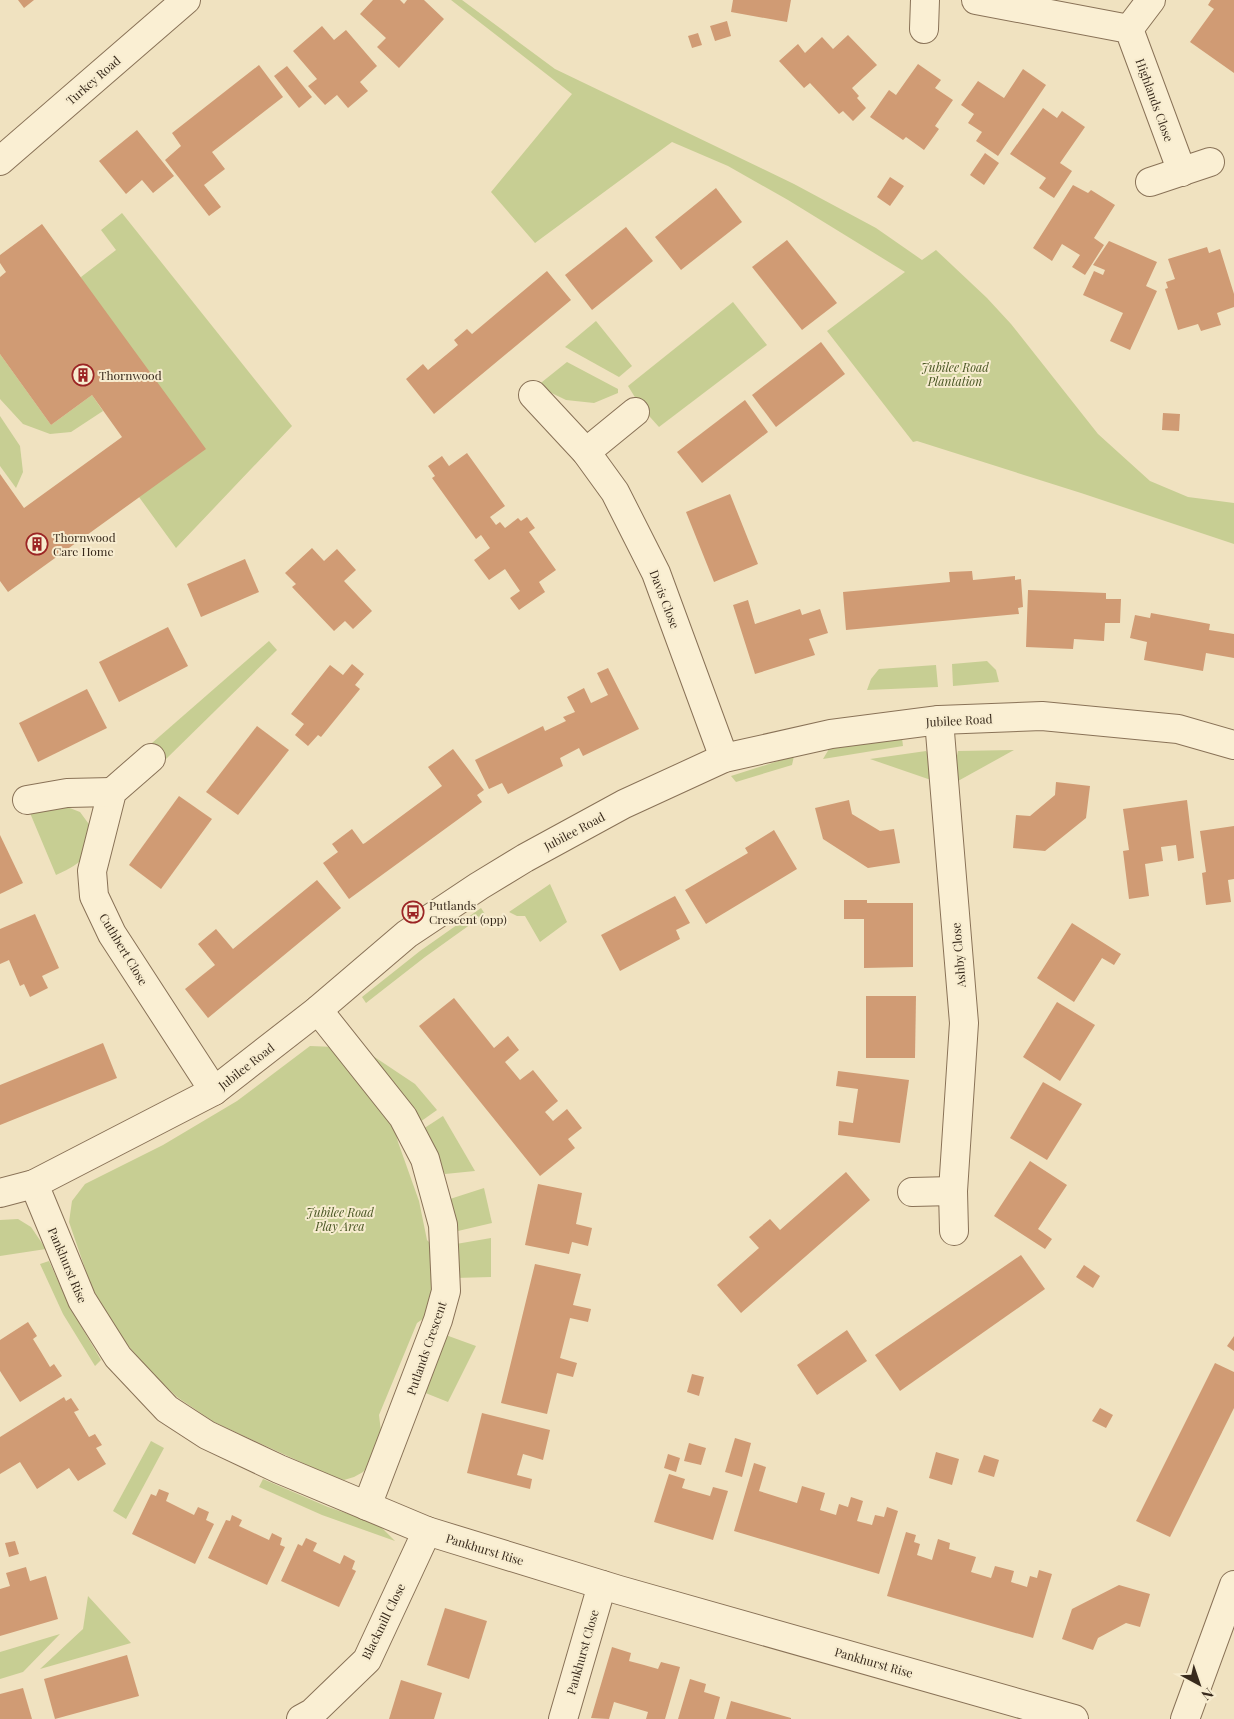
<svg xmlns="http://www.w3.org/2000/svg" width="1234" height="1719" font-family="'Playfair Display',serif">
<rect width="100%" height="100%" fill="#f0e2c0"/>
<!-- green -->
<g fill="#c7ce93">
<polygon points="451,0 462,0 555,69 794,184 876,228 922,260 936,250 987,298 1011,324 1098,434 1150,481 1188,497 1234,503 1234,544 1081,493 917,441 913,442 827,331 905,272 788,200 728,166 672,142 535,243 491,192 572,94"/>
<polygon points="122,213 292,426 176,548 139,497 81,277 116,250 101,230"/>
<polygon points="733,302 767,345 659,427 641,407 628,386"/>
<polygon points="596,321 632,366 619,377 565,347"/>
<polygon points="0,354 51,425 92,395 103,411 71,432 50,434 23,424 0,399"/>
<polygon points="567,362 618,389 618,393 594,403 566,400 537,386"/>
<polygon points="0,416 20,446 23,472 16,488 0,466"/>
<polygon points="269,641 277,650 165,760 156,754 152,743"/>
<polygon points="987,661 996,670 999,682 953,686 952,664"/>
<polygon points="936,665 938,687 867,690 871,679 879,669"/>
<polygon points="902,738 903,746 823,759 829,749"/>
<polygon points="1014,750 958,781 955,765 958,751"/>
<polygon points="926,751 933,764 931,780 870,759"/>
<polygon points="794,756 792,765 736,782 731,776"/>
<path d="M62,805L80,812L91,827C84,859 87,861 56,875L30,813Z"/>
<polygon points="550,884 567,922 540,942 525,916 517,916 509,912"/>
<polygon points="481,908 485,914 425,957 366,1003 362,997 420,951"/>
<polygon points="310,1046 335,1047 392,1118 398,1142 419,1201 427,1240 435,1248 430,1314 417,1323 379,1415 382,1440 375,1459 363,1472 354,1477 344,1480 331,1476 214,1422 177,1397 150,1371 125,1342 106,1315 90,1283 69,1222 72,1201 85,1184 163,1145 237,1101"/>
<polygon points="370,1054 415,1084 437,1110 420,1122"/>
<polygon points="443,1116 475,1171 445,1174 423,1129"/>
<polygon points="484,1188 492,1223 458,1231 450,1199"/>
<polygon points="18,1219 31,1227 46,1249 0,1256 0,1220"/>
<polygon points="491,1238 491,1277 455,1278 456,1244"/>
<polygon points="49,1261 71,1309 101,1360 95,1366 63,1314 40,1264"/>
<polygon points="443,1334 476,1346 448,1402 423,1392"/>
<polygon points="151,1441 164,1448 126,1519 113,1511"/>
<polygon points="263,1479 328,1507 378,1524 395,1541 322,1515 259,1487"/>
<polygon points="88,1596 131,1643 40,1669 83,1629"/>
<polygon points="60,1634 23,1672 0,1679 0,1652"/>
</g>
<!-- building -->
<g fill="#d09b74">
<polygon points="18,0 34,0 24,8"/>
<polygon points="373,0 400,0 404,4 407,0 424,0 444,19 399,68 377,47 386,38 360,14"/>
<polygon points="733,0 791,0 787,22 731,12"/>
<polygon points="1211,0 1234,0 1234,73 1190,42 1214,9 1208,5"/>
<polygon points="727,21 731,36 715,41 710,26"/>
<polygon points="322,26 334,40 346,30 377,66 360,82 368,91 348,108 337,95 325,105 308,86 317,79 293,51"/>
<polygon points="698,33 702,45 692,48 688,36"/>
<polygon points="848,35 877,65 852,88 859,96 857,98 866,108 853,121 843,111 839,114 810,83 804,88 779,61 798,44 805,53 822,37 833,49"/>
<polygon points="918,64 941,80 935,88 953,100 935,126 939,129 924,150 906,137 903,140 870,117 889,90 896,95"/>
<polygon points="259,65 283,97 212,152 225,169 204,185 221,207 209,216 165,160 181,146 172,133"/>
<polygon points="287,66 312,97 299,108 274,76"/>
<polygon points="1023,69 1046,85 998,156 976,141 982,132 968,123 974,114 961,105 978,81 1004,98"/>
<polygon points="1043,108 1057,118 1062,111 1085,127 1060,163 1072,171 1054,198 1039,188 1046,178 1010,154"/>
<polygon points="137,130 174,176 153,193 142,180 126,194 99,161"/>
<polygon points="985,153 999,163 984,185 970,175"/>
<polygon points="890,177 904,186 890,206 877,197"/>
<polygon points="1073,185 1088,193 1091,190 1115,205 1094,238 1104,245 1085,275 1072,267 1080,255 1062,244 1052,261 1033,248"/>
<polygon points="716,188 742,222 681,270 655,237"/>
<polygon points="42,224 206,449 8,592 0,581 0,474 24,508 122,437 92,395 51,425 0,354 0,277 6,272 0,263 0,255"/>
<polygon points="626,227 653,261 592,310 565,275"/>
<polygon points="787,240 837,303 802,330 752,267"/>
<polygon points="1109,241 1157,262 1146,286 1157,291 1130,350 1110,341 1123,313 1083,295 1094,271 1103,275 1105,270 1093,265"/>
<polygon points="1207,247 1209,253 1220,249 1234,294 1234,307 1217,313 1221,325 1201,331 1198,324 1178,330 1165,289 1168,288 1166,282 1175,279 1168,259"/>
<polygon points="547,271 571,300 434,414 406,379 423,364 428,370 458,345 454,340 467,329 472,334"/>
<polygon points="821,342 845,374 776,427 752,395"/>
<polygon points="745,400 768,432 702,483 677,452"/>
<polygon points="1163,413 1180,414 1179,431 1162,430"/>
<polygon points="467,453 505,506 490,517 496,525 500,522 505,528 518,518 521,521 527,517 535,528 529,532 556,570 539,582 545,592 519,610 510,598 520,591 505,569 489,580 474,560 490,548 481,535 476,539 432,478 435,476 428,466 442,456 449,466"/>
<polygon points="730,494 758,564 714,582 686,512"/>
<polygon points="312,548 324,561 337,549 356,570 344,581 372,611 353,629 345,621 334,631 292,587 296,584 285,573"/>
<polygon points="245,559 259,592 201,617 187,584"/>
<polygon points="972,571 973,580 1015,576 1015,580 1021,579 1023,607 1018,608 1019,614 846,630 843,592 950,582 949,572"/>
<polygon points="1028,590 1106,593 1106,599 1121,599 1120,623 1105,623 1104,641 1074,639 1073,649 1026,647"/>
<polygon points="748,600 755,624 800,609 802,615 820,609 828,633 809,639 815,655 755,674 733,605"/>
<polygon points="1151,613 1210,624 1209,630 1234,634 1234,658 1206,653 1203,671 1144,660 1147,642 1130,638 1135,615 1150,618"/>
<polygon points="168,627 188,666 119,702 99,662"/>
<polygon points="352,664 364,674 355,685 360,689 321,737 318,735 308,746 295,735 304,724 291,714 330,665 343,675"/>
<polygon points="608,668 639,729 583,756 579,748 560,758 563,766 508,794 502,783 489,789 475,760 543,726 545,731 566,721 563,717 575,712 567,697 584,688 591,703 608,695 597,673"/>
<polygon points="87,689 107,728 38,762 19,723"/>
<polygon points="257,726 289,750 238,815 206,792"/>
<polygon points="453,749 484,790 477,795 482,802 349,899 323,863 338,852 332,844 352,829 363,844 365,843 442,786 428,767"/>
<polygon points="1056,782 1090,786 1086,818 1045,851 1013,848 1016,815 1030,816 1055,795"/>
<polygon points="179,796 212,819 161,889 129,865"/>
<polygon points="849,800 852,814 880,831 894,829 900,863 868,868 823,839 815,808"/>
<polygon points="1187,800 1194,858 1178,861 1176,845 1161,847 1163,861 1145,864 1149,896 1129,899 1123,851 1129,850 1123,809"/>
<polygon points="1234,826 1234,879 1228,880 1231,902 1206,905 1202,873 1206,872 1200,831"/>
<polygon points="774,830 797,869 706,924 685,890 748,853 745,848"/>
<polygon points="0,835 23,883 0,894"/>
<polygon points="317,880 341,908 208,1018 185,989 215,965 198,944 216,929 233,949"/>
<polygon points="675,896 690,923 676,930 680,939 620,971 601,935"/>
<polygon points="844,900 867,900 867,903 913,903 913,967 864,968 864,919 844,919"/>
<polygon points="35,914 59,968 42,976 48,988 30,997 24,984 20,986 9,960 0,964 0,929"/>
<polygon points="1072,923 1121,954 1114,965 1102,958 1074,1002 1037,978"/>
<polygon points="866,996 916,996 915,1058 866,1058"/>
<polygon points="454,998 494,1048 508,1036 519,1050 505,1062 520,1080 533,1070 558,1101 545,1112 553,1121 567,1109 582,1128 568,1139 575,1148 540,1176 419,1026"/>
<polygon points="1057,1002 1095,1025 1060,1081 1023,1057"/>
<polygon points="103,1043 117,1078 0,1125 0,1085"/>
<polygon points="838,1071 909,1080 900,1143 838,1135 839,1121 853,1123 858,1089 836,1086"/>
<polygon points="1043,1082 1082,1104 1047,1160 1010,1138"/>
<polygon points="1030,1161 1067,1185 1038,1229 1052,1239 1045,1249 994,1216"/>
<polygon points="846,1172 870,1200 741,1313 717,1285 759,1248 749,1237 770,1219 780,1230"/>
<polygon points="538,1184 582,1193 576,1224 592,1228 588,1246 572,1242 569,1254 525,1245"/>
<polygon points="1021,1255 1045,1289 900,1391 875,1355"/>
<polygon points="535,1264 581,1274 573,1305 591,1309 588,1322 570,1318 560,1358 577,1363 573,1377 557,1373 547,1414 501,1403"/>
<polygon points="1084,1265 1100,1276 1093,1288 1076,1277"/>
<polygon points="28,1322 37,1336 33,1339 41,1352 50,1367 54,1364 62,1376 20,1402 0,1371 0,1340"/>
<polygon points="847,1330 867,1361 817,1395 797,1365"/>
<polygon points="1234,1336 1234,1351 1227,1346"/>
<polygon points="1215,1363 1234,1372 1234,1408 1170,1537 1136,1521"/>
<polygon points="692,1374 704,1377 699,1396 687,1392"/>
<polygon points="64,1397 66,1401 71,1398 79,1410 74,1412 89,1437 95,1434 102,1445 96,1448 106,1464 78,1481 69,1468 37,1489 20,1462 0,1474 0,1437"/>
<polygon points="1100,1408 1113,1415 1106,1428 1092,1421"/>
<polygon points="482,1413 550,1430 543,1460 523,1454 517,1475 532,1479 530,1489 467,1473"/>
<polygon points="735,1438 751,1443 742,1477 725,1472"/>
<polygon points="689,1443 706,1448 701,1465 684,1461"/>
<polygon points="936,1452 959,1459 952,1485 929,1478"/>
<polygon points="668,1454 680,1458 676,1472 664,1468"/>
<polygon points="984,1455 999,1460 994,1477 978,1472"/>
<polygon points="754,1463 766,1467 759,1491 797,1503 802,1486 825,1493 820,1510 836,1515 839,1504 848,1507 851,1497 863,1501 857,1521 872,1525 875,1515 884,1517 887,1507 898,1511 879,1574 734,1531"/>
<polygon points="669,1474 685,1479 682,1488 710,1496 713,1487 728,1491 713,1540 654,1522"/>
<polygon points="159,1489 169,1493 166,1501 194,1515 198,1507 209,1512 206,1520 214,1524 195,1564 132,1534 151,1494 156,1496"/>
<polygon points="232,1515 242,1520 239,1526 269,1540 272,1533 282,1538 280,1545 285,1547 267,1585 208,1558 226,1520 230,1521"/>
<polygon points="906,1532 916,1535 914,1542 920,1544 917,1555 932,1560 938,1539 950,1543 949,1549 976,1557 971,1572 991,1578 995,1566 1014,1571 1011,1582 1027,1587 1030,1576 1037,1578 1039,1570 1052,1574 1033,1638 887,1596"/>
<polygon points="306,1538 317,1543 313,1551 340,1564 344,1555 355,1561 352,1569 356,1571 339,1607 281,1581 298,1544 302,1546"/>
<polygon points="15,1541 19,1554 9,1557 5,1543"/>
<polygon points="26,1567 30,1581 46,1576 58,1619 0,1636 0,1589 10,1586 6,1573"/>
<polygon points="1119,1585 1150,1594 1140,1627 1126,1623 1098,1638 1093,1650 1062,1639 1072,1609"/>
<polygon points="445,1608 487,1621 469,1679 427,1665"/>
<polygon points="612,1647 631,1653 629,1661 644,1665 658,1669 661,1662 680,1667 665,1719 646,1719 648,1712 614,1702 609,1719 591,1718"/>
<polygon points="127,1655 139,1696 55,1719 44,1679"/>
<polygon points="690,1679 706,1684 704,1692 720,1697 714,1719 678,1719"/>
<polygon points="401,1680 442,1693 434,1719 389,1719"/>
<polygon points="23,1688 32,1719 0,1719 0,1694"/>
<polygon points="731,1701 791,1718 791,1719 726,1719"/>
</g>
<g fill="none" stroke-linecap="round" stroke-linejoin="round">
<!-- minor casing -->
<g stroke="#897257" stroke-width="30">
<g id="minor">
<polyline points="976,0 1129,29 1182,172"/>
<polyline points="924,29 925,0"/>
<polyline points="1129,29 1151,0"/>
<polyline points="1150,182 1210,162"/>
<polyline points="533,395 586,452 615,492 656,573 724,758"/>
<polyline points="586,452 635,412"/>
<polyline points="939,720 964,1023 953,1191 954,1231"/>
<polyline points="151,758 112,792 92,871 94,896 112,934 214,1091"/>
<polyline points="27,800 67,793 112,792"/>
<polyline points="318,1010 403,1117 425,1159 443,1225 446,1291 438,1320 367,1506"/>
<polyline points="34,1184 82,1300 118,1357 167,1409 207,1435 279,1469 427,1531 619,1590 1074,1719"/>
<polyline points="912,1192 953,1191"/>
<polyline points="0,1193 34,1184 214,1091 318,1010 407,934 479,886 525,858 624,804 724,758 831,734 939,720 1042,716 1178,729 1234,745"/>
<polyline points="301,1719 312,1713 367,1660 427,1531"/>
<polyline points="563,1719 602,1585"/>
<polyline points="1185,1719 1234,1585"/>
</g>
</g>
<!-- tertiary casing -->
<g stroke="#897257" stroke-width="30">
<polyline id="tertiary" points="0,161 186,0"/>
</g>
<!-- minor -->
<use href="#minor" stroke="#faefd3" stroke-width="28"/>
<!-- tertiary -->
<use href="#tertiary" stroke="#faefd3" stroke-width="28"/>
</g>
<!-- icons -->
<defs>
<g id="building-ring" transform="scale(1.125)"><circle r="9.5" fill="#f7eccf" stroke="#9b2424" stroke-width="1.5"/><path d="M-4-6H4V6H1V3H-1V6H-4ZM-2.5-4.3h1.7v1.8h-1.7ZM.8-4.3h1.7v1.8H.8ZM-2.5-1h1.7V.8h-1.7ZM.8-1h1.7V.8H.8Z" fill="#9b2424"/></g>
<g id="bus-ring" transform="scale(1.125)"><circle r="9.5" fill="#f7eccf" stroke="#9b2424" stroke-width="1.5"/><path d="M-5-6H5V4H4V6H2V4H-2V6H-4V4H-5ZM-3.5-4V0h7V-4ZM-3.5 1.2v1.5H-2V1.2ZM2 1.2v1.5H3.5V1.2Z" fill="#9b2424"/></g>
</defs>
<g fill-rule="evenodd">
<use href="#building-ring" x="83" y="375"/>
<use href="#building-ring" x="37" y="544"/>
<use href="#bus-ring" x="413" y="912"/>
</g>
<g text-anchor="middle" dominant-baseline="central" stroke-width="4" stroke-linejoin="round" paint-order="stroke">
<!-- street labels -->
<g font-size="12" fill="#382a1c" stroke="#f7eccf">
<text transform="translate(93 80) rotate(-41)">Turkey Road</text>
<text transform="translate(1155 100) rotate(70)">Highlands Close</text>
<text transform="translate(665 599) rotate(69)">Davis Close</text>
<text transform="translate(959 720) rotate(-3)">Jubilee Road</text>
<text transform="translate(574 831) rotate(-28)">Jubilee Road</text>
<text transform="translate(124 949) rotate(59)">Cuthbert Close</text>
<text transform="translate(958 955) rotate(-95)">Ashby Close</text>
<text transform="translate(246 1066) rotate(-38)">Jubilee Road</text>
<text transform="translate(68 1265) rotate(67)">Pankhurst Rise</text>
<text transform="translate(426 1348) rotate(-71)">Putlands Crescent</text>
<text transform="translate(485 1549) rotate(17)">Pankhurst Rise</text>
<text transform="translate(383 1621) rotate(-64)">Blackmill Close</text>
<text transform="translate(582 1652) rotate(-74)">Pankhurst Close</text>
<text transform="translate(874 1662) rotate(16)">Pankhurst Rise</text>
</g>
<!-- park labels -->
<g font-size="12" font-style="italic" fill="#485522" stroke="#f7eccf">
<text x="955" y="367">Jubilee Road<tspan x="955" dy="14">Plantation</tspan></text>
<text x="340" y="1212">Jubilee Road<tspan x="340" dy="14">Play Area</tspan></text>
</g>
<!-- poi labels -->
<g font-size="12" fill="#382a1c" stroke="#f7eccf" text-anchor="start">
<text x="99" y="375">Thornwood</text>
<text x="53" y="537">Thornwood<tspan x="53" dy="14">Care Home</tspan></text>
<text x="429" y="905">Putlands<tspan x="429" dy="14">Crescent (opp)</tspan></text>
</g>
</g>
<!-- north arrow -->
<g transform="translate(1199 1684) rotate(140)" stroke="#f7eccf" stroke-width="4" paint-order="stroke">
<path d="M0-4L9 19L0 12L-9 19Z" fill="#382a1c"/>
<text y="-8" font-size="14" font-weight="bold" text-anchor="middle" fill="#382a1c">N</text>
</g>
</svg>
